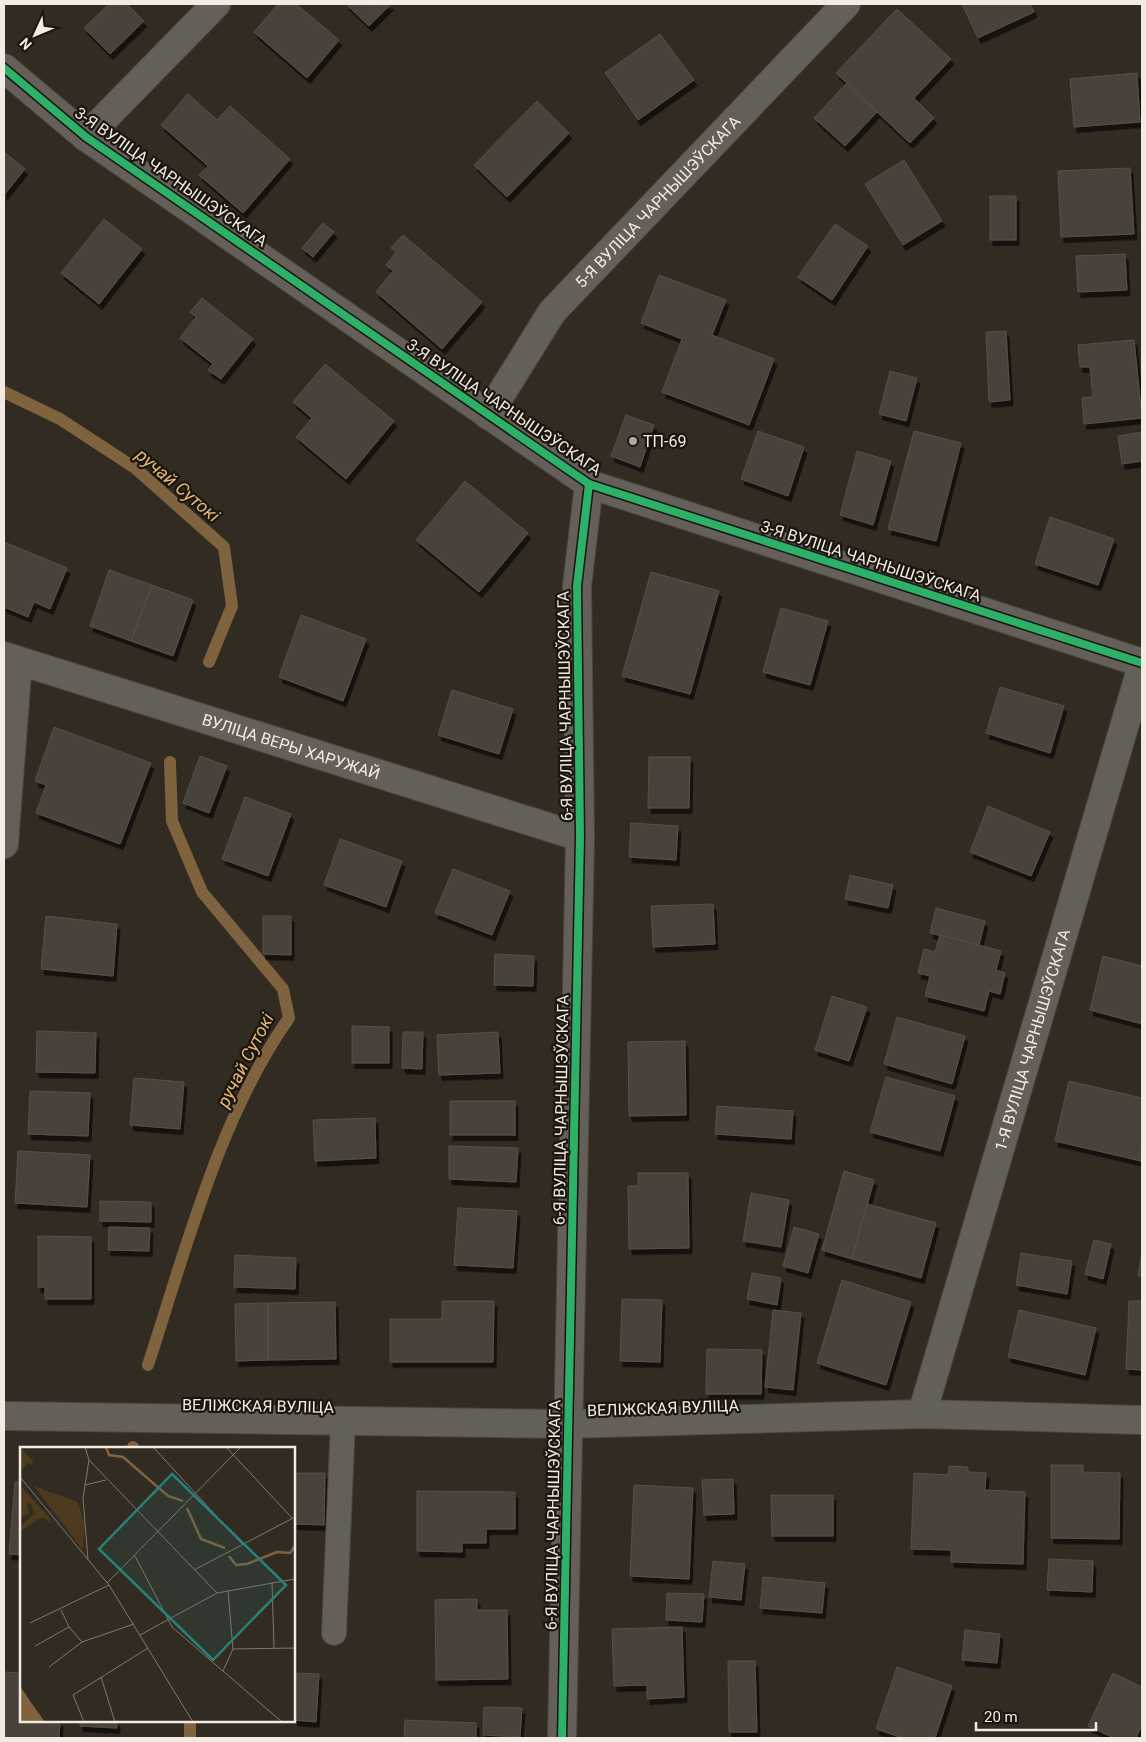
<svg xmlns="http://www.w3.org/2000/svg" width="1146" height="1742" font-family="Roboto,sans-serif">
<defs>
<filter id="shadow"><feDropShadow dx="3" dy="5.5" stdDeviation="0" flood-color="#0009"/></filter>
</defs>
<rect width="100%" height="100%" fill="#312b22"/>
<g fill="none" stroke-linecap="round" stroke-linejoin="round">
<!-- stream -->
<g stroke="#7e633e" stroke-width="12">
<polyline points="4,392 60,419 135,468 224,547 232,606 209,662"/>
<path d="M148,1365C185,1252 220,1115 289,1018L283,989L202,892L172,821L170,762"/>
<polyline points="133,1447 133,1448"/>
<polyline points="190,1721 190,1738"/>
</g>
</g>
<!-- building -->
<g fill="#48433b" stroke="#565049" filter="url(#shadow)">
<polygon points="109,4 127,4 144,21 110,54 84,28"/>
<polygon points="278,4 296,4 339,40 307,78 254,32"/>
<polygon points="346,4 371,4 381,14 369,26"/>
<polygon points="371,4 391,4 381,14"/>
<polygon points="962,4 1030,4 1034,12 978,38"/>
<polygon points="897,9 951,59 914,98 934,118 910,143 836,73"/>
<polygon points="660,34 694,80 638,120 605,73"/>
<polygon points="1137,73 1140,122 1074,127 1070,79"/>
<polygon points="847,83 877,112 845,146 814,118"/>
<polygon points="188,94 217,120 230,106 290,159 243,213 199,175 208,166 161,125"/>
<polygon points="537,101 569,133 507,197 474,165"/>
<polygon points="4,152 25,169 4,195"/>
<polygon points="904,160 942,221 903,245 865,184"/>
<polygon points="1130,168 1134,234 1061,237 1058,171"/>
<rect x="990" y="196" width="26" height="44"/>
<polygon points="104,219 142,249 99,304 61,273"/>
<polygon points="323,223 334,232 313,257 302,248"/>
<polygon points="835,224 868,246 832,300 798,277"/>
<polygon points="403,235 482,302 442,349 376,292 393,271 386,265 396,252 391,248"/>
<polygon points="1125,254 1127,290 1078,292 1076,256"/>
<polygon points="659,275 726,300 712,335 774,359 749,425 662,392 682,339 641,323"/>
<polygon points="202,298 253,339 221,379 208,370 213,364 180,338 196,317 190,312"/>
<polygon points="1006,331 1010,400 989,402 986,332"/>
<polygon points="1134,340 1142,418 1084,424 1082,398 1093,397 1090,367 1080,367 1078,345"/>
<polygon points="325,364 394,421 346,479 296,437 312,418 293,402"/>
<polygon points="890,371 917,378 906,421 879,414"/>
<polygon points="626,415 654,425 640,467 611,456"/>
<polygon points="758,431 804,447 788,496 741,479"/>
<polygon points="914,431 961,443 936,541 888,529"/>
<polygon points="1142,432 1142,461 1122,464 1118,436"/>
<polygon points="857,451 891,461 873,525 840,515"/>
<polygon points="465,481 528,533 479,592 416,540"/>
<polygon points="1050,517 1114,539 1098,585 1035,564"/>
<polygon points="4,542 67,568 50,609 34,602 28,617 4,607"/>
<polygon points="109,570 152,585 131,641 90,626"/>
<polygon points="651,572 719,591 690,694 622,676"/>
<polygon points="152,585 193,600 173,656 131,641"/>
<polygon points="781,608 828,621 810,685 763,672"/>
<polygon points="301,615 366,639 343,701 279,677"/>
<polygon points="1000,687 1064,706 1050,753 986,733"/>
<polygon points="452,690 513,709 499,754 438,735"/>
<polygon points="54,727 151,763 120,844 36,813 46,785 35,781"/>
<polygon points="200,756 227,766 209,813 183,803"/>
<polygon points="649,757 690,757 689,808 648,808"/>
<polygon points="245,797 291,814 268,876 222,859"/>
<polygon points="988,806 1050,832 1031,876 970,852"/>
<polygon points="631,823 678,826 676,860 629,857"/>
<polygon points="340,839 402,861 386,907 324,885"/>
<polygon points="453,869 510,891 492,935 435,913"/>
<polygon points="850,875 893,885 888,908 845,899"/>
<polygon points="713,904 715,944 653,947 651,906"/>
<polygon points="936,908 985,921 979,945 930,933"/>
<polygon points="46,916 117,924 113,976 41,969"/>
<polygon points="263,916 291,916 291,955 263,954"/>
<polygon points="940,935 1001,951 996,970 1005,973 1000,994 989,991 984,1011 925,996 930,976 918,973 924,949 935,952"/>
<polygon points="495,954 534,956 533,986 494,985"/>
<polygon points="1103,956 1142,966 1142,1024 1090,1010"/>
<polygon points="832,996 867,1007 849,1061 815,1050"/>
<polygon points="897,1017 965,1036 952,1084 884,1064"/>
<polygon points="352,1026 389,1027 389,1063 352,1063"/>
<polygon points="37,1031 96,1033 95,1073 36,1072"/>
<polygon points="403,1032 423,1032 422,1069 402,1068"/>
<polygon points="498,1032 500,1073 439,1075 437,1035"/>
<polygon points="685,1041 686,1115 629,1116 628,1042"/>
<polygon points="886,1077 955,1096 940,1151 870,1132"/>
<polygon points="134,1078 184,1082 180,1129 130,1125"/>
<polygon points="1069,1081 1142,1098 1141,1161 1055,1141"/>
<polygon points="30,1091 90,1093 88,1136 28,1134"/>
<rect x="450" y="1101" width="65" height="34"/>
<polygon points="717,1106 793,1111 791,1139 715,1134"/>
<polygon points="375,1118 376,1158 315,1161 313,1120"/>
<polygon points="449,1146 518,1148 516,1182 449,1179"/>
<polygon points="18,1151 90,1155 87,1207 15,1203"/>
<polygon points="844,1171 874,1180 852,1259 822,1250"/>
<polygon points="638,1173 688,1173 689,1248 629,1249 628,1186 638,1186"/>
<polygon points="751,1193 789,1200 781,1247 743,1241"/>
<polygon points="100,1201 151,1202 151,1222 100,1221"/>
<polygon points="867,1204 936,1223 921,1278 852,1259"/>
<polygon points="458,1208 517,1211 513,1268 454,1265"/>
<polygon points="109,1227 150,1228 149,1251 108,1250"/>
<polygon points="794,1227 819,1234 808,1273 783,1266"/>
<polygon points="38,1236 91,1237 91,1299 45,1299 45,1287 38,1287"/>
<polygon points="1094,1240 1111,1244 1103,1279 1085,1274"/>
<polygon points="1021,1253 1072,1261 1067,1294 1016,1285"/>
<polygon points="1142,1253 1142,1276 1138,1276"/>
<polygon points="235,1255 296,1258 295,1289 234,1287"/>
<polygon points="752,1273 781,1278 777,1305 747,1299"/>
<polygon points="842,1280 911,1302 886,1385 817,1363"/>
<polygon points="622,1299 662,1300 660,1362 620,1361"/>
<polygon points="442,1301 494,1301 493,1362 390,1362 390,1319 442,1319"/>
<polygon points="1129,1301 1142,1301 1142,1370 1126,1369"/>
<polygon points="335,1302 336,1359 268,1360 268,1303"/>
<polygon points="268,1303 268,1360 236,1361 235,1304"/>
<polygon points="773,1310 801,1313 793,1390 765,1387"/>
<polygon points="1019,1310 1096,1328 1085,1375 1008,1357"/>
<polygon points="707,1349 762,1350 761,1394 706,1394"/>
<polygon points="1051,1465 1083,1465 1083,1472 1120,1473 1119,1539 1051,1538"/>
<polygon points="949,1466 968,1467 968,1472 986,1473 985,1490 1025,1492 1023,1564 951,1562 951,1550 911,1549 914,1473 948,1475"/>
<polygon points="294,1473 325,1473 324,1525 294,1524"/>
<polygon points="733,1479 734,1514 704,1515 702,1480"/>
<polygon points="15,1482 21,1482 21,1555 9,1554"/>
<polygon points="634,1485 693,1488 689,1579 630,1576"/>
<polygon points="417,1491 515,1492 515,1529 486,1529 486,1543 462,1543 462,1552 417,1551"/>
<polygon points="771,1495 833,1495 833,1536 772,1536"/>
<polygon points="1049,1559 1093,1561 1092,1592 1047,1590"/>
<polygon points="713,1561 745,1564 741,1600 709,1597"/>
<polygon points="763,1577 825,1583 822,1613 760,1608"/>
<polygon points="667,1593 704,1594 702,1622 666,1620"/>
<polygon points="477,1599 477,1610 507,1610 508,1679 436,1680 435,1600"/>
<polygon points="682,1627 684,1697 647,1699 647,1685 614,1686 612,1629"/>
<polygon points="965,1630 1000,1634 997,1663 962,1660"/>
<polygon points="728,1661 755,1661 757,1732 729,1732"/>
<polygon points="897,1667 952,1686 935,1738 903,1738 876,1729"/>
<polygon points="4,1672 21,1673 21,1721 60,1721 59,1738 4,1738"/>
<polygon points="294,1673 319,1674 316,1722 294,1720"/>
<polygon points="1113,1673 1142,1687 1142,1724 1136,1738 1114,1738 1088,1726"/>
<polygon points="484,1707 522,1708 520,1737 483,1735"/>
<polygon points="405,1720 476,1723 476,1738 404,1738"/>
<polygon points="80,1721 117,1721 117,1728 80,1726"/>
</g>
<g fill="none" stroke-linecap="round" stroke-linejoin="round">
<!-- service casing -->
<g stroke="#4c463f" stroke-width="26">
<polyline id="service" points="334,1633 343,1421"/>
</g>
<!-- minor casing -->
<g stroke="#4c463f" stroke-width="30">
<g id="minor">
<polyline points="4,68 86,137 589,484 1142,663"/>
<polyline points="86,137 216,4"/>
<path id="s1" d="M488,415L552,312L846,4"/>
<path id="s2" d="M4,656L580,837"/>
<polyline points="4,844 18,661"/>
<path id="s3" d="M922,1414L1142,666"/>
<polyline points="4,1416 569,1424 922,1414 1142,1420"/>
<polyline points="562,1738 580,837 577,586 589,484"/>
</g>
</g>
<!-- service -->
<use href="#service" stroke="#646059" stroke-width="24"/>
<!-- minor -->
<use href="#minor" stroke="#646059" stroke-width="28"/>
<!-- cycleway casing -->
<g stroke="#1a150e" stroke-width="11">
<g id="cycleway">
<polyline points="4,68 86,137 589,484 1142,663"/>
<polyline points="562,1738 580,837 577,586 589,484"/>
</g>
</g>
<!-- cycleway -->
<use href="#cycleway" stroke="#2db169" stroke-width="8"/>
</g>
<!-- markers -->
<circle fill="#afa89e" stroke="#1a150e" stroke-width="2" cx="633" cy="441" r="5"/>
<g text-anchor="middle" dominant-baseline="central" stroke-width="4.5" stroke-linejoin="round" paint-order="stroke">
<!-- street labels -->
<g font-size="16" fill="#f3ebe1" stroke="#1a150e">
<text transform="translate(171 177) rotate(35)">3-Я ВУЛІЦА ЧАРНЫШЭЎСКАГА</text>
<text stroke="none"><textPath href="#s1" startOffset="274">5-Я ВУЛІЦА ЧАРНЫШЭЎСКАГА</textPath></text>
<text transform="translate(504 407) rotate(34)">3-Я ВУЛІЦА ЧАРНЫШЭЎСКАГА</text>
<text transform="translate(871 561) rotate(18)">3-Я ВУЛІЦА ЧАРНЫШЭЎСКАГА</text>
<text transform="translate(565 706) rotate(-91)">6-Я ВУЛІЦА ЧАРНЫШЭЎСКАГА</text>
<text stroke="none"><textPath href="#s2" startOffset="301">ВУЛІЦА ВЕРЫ ХАРУЖАЙ</textPath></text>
<text stroke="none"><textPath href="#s3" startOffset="390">1-Я ВУЛІЦА ЧАРНЫШЭЎСКАГА</textPath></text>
<text transform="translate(561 1110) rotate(-89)">6-Я ВУЛІЦА ЧАРНЫШЭЎСКАГА</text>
<text transform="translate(258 1406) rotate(1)">ВЕЛІЖСКАЯ ВУЛІЦА</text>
<text transform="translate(663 1408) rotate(-2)">ВЕЛІЖСКАЯ ВУЛІЦА</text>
<text transform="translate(553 1515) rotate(-89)">6-Я ВУЛІЦА ЧАРНЫШЭЎСКАГА</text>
</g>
<!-- poi labels -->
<g font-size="16" fill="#f3ebe1" stroke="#1a150e" text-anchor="start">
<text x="643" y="441">ТП-69</text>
</g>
<!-- water labels -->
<g font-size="18" font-style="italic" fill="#e6b978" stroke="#1a150e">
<text transform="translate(178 485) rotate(40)">ручай Сутокі</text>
<text transform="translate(245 1060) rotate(-63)">ручай Сутокі</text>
</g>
</g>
<!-- overview -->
<g transform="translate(20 1447)">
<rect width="275" height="275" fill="#312b22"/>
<path d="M0,0L13,14L12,18L7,16L1,24ZM0,38L29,70L31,77L24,71L18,72L0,85V79L14,67L12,58L7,56L9,67L0,71ZM14,39L58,55L65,78L63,103Z" fill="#4d391c"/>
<path d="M0,239L10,254L25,275H0Z" fill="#7e633e"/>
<path fill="none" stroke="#7e633e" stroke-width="2.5" d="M86,0L89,8L103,10L148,49L163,54M167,61L181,92L205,101M209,109L216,118L227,117L257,105L270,106L275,99"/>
<path fill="none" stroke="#7f786e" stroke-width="1" d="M65,0L69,13L63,51L68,113M133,0L222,97M206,0L272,71M69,13L197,146M0,30L89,138L173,275M65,38L86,33M115,109L152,180L262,275M174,123L275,70M252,135L254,201M87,136L221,0M41,163L49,180L62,195M10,176L89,138M120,188L197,146L275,132M15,199L49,180M213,202L275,201M29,220L62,195L114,177M203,224L213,202L208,144M81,230L95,275M64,275L53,248L128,201"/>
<path fill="#26827a" fill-opacity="0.15" stroke="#26827a" stroke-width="2.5" d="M152,27L266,138L193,213L79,102Z"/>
<rect width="275" height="275" fill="none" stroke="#f3ebe1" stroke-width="2.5"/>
</g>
<!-- border -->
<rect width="1146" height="1742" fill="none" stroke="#f3ebe1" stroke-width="10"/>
<!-- north arrow -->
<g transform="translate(35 35) rotate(226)" stroke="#1a150e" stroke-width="4" paint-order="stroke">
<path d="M0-4L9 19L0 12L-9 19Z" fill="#f3ebe1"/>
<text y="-8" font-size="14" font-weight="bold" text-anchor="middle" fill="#f3ebe1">N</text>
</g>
<!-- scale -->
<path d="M976 1722v8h120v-8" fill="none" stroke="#f3ebe1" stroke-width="2.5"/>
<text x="984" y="1722" font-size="15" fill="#f3ebe1" stroke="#1a150e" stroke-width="4" paint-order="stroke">20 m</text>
</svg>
